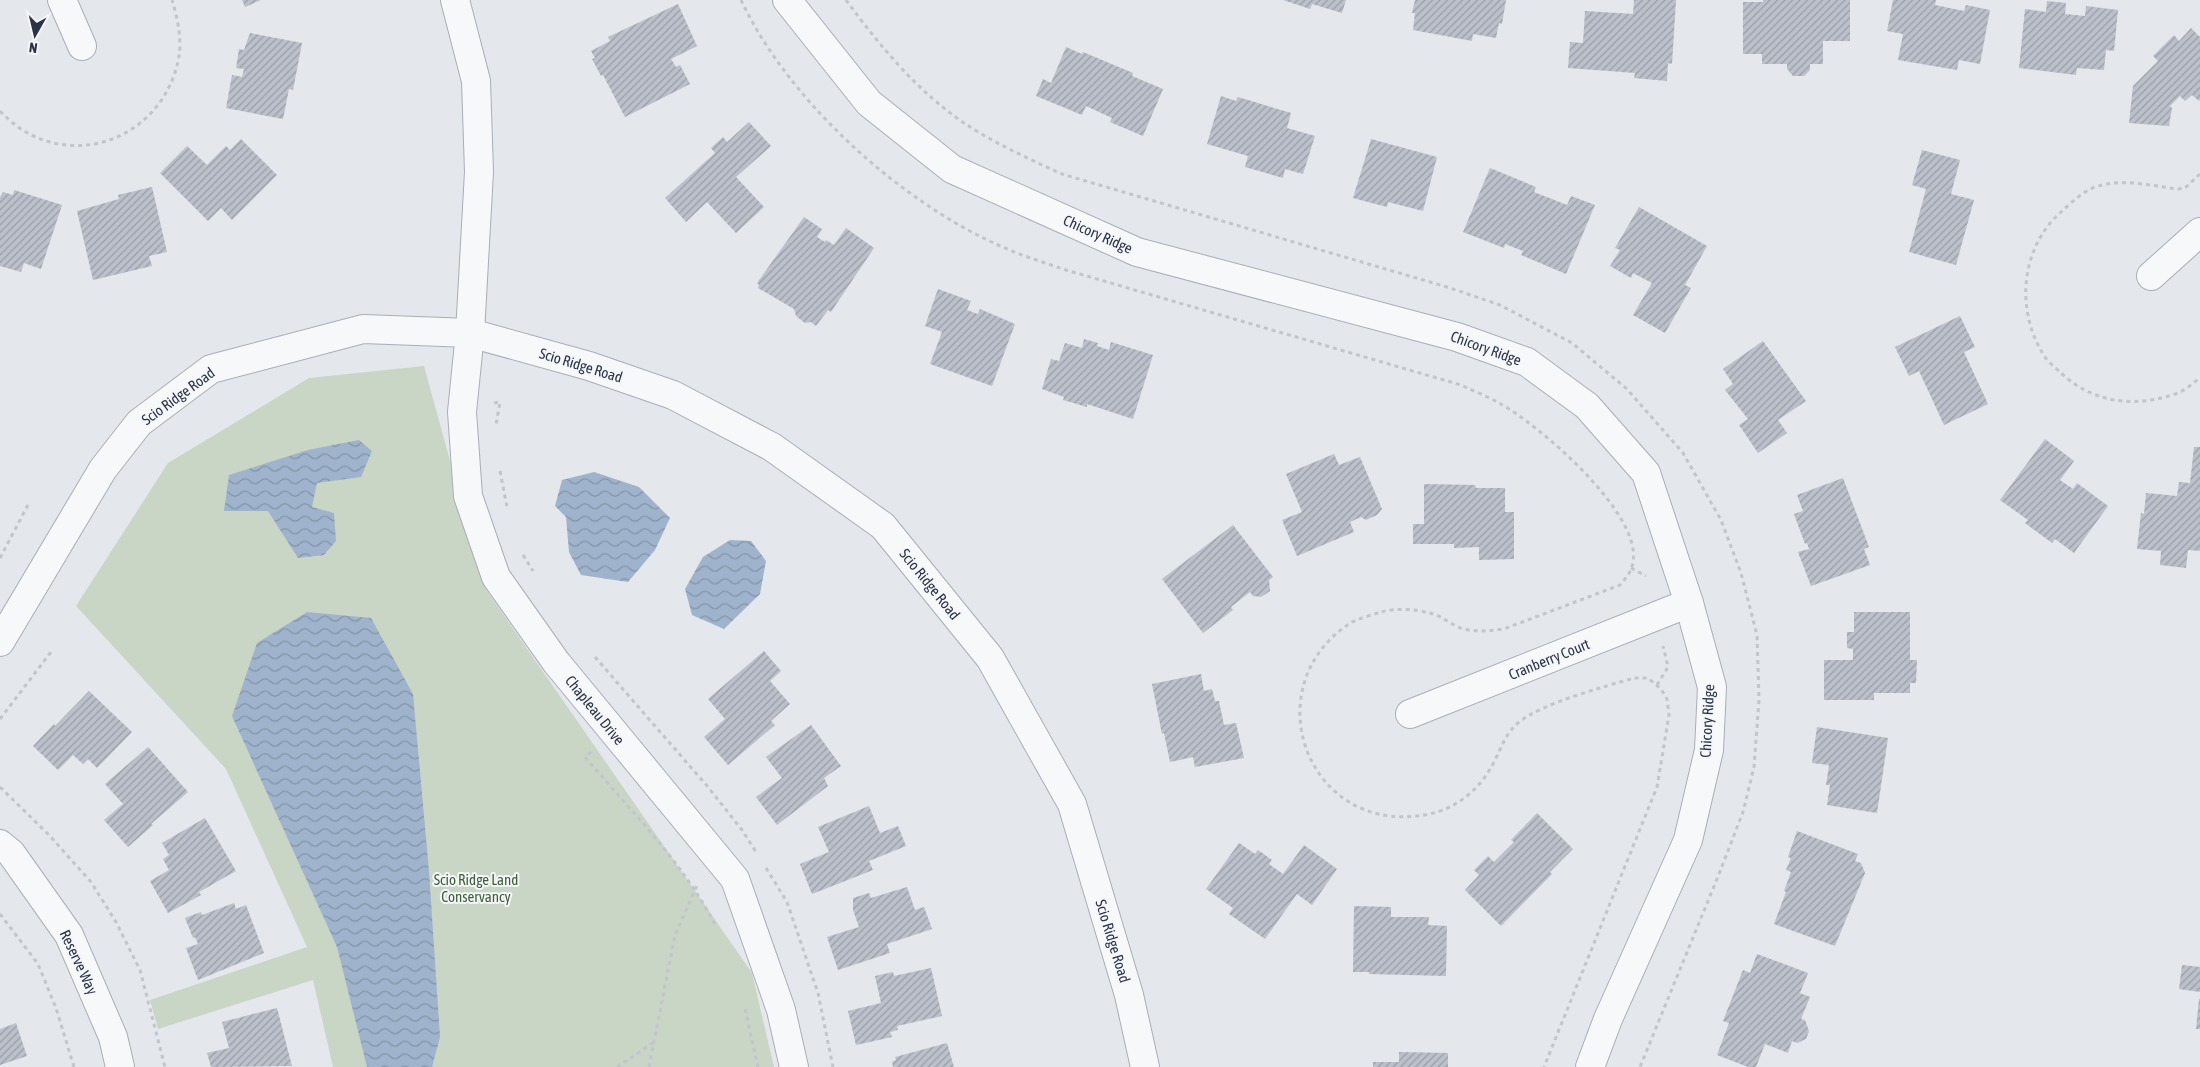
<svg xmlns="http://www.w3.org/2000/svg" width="2200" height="1067" font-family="'Asap Condensed',sans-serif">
<defs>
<pattern id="water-waves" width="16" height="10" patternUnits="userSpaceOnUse" patternTransform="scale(1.25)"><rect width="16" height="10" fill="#9fb4cc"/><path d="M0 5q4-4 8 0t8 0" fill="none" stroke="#8293a7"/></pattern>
<pattern id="building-hatch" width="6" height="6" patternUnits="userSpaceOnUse" patternTransform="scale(1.25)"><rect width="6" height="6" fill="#bbc0ca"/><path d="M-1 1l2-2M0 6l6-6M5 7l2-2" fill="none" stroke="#989da6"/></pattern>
</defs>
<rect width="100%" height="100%" fill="#e4e7ec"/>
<!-- park -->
<polygon fill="#c9d6c5" points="424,366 485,588 752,973 774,1067 333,1067 313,980 158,1029 150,1000 307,947 226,769 76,606 168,463 309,378"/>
<!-- water -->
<g fill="url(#water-waves)">
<polygon points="359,440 372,451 361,477 317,483 312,507 334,513 336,541 324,555 298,558 268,511 224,511 229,475 308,450"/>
<polygon points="594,472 639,487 670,518 655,550 628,582 581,575 569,552 566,517 555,506 562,480"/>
<polygon points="730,540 751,541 766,561 760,594 724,629 692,615 685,589 703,557"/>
<polygon points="307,612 371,618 413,694 429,871 440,1037 432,1067 367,1067 337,947 232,716 257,643"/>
</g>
<!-- building -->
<g fill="url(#building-hatch)">
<polygon points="242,0 261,0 245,7"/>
<polygon points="1283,0 1346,0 1342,13 1312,4 1310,9"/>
<polygon points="1415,0 1506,0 1502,24 1499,23 1496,38 1473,34 1472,41 1413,30 1415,13 1412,13"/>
<polygon points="1634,0 1676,0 1672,64 1668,63 1667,81 1634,78 1635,73 1568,68 1570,42 1583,43 1585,11 1633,14"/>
<polygon points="1763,0 1850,0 1850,41 1823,41 1823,64 1810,64 1810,70 1804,76 1793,76 1787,69 1787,64 1762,64 1762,54 1743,54 1743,2 1763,2"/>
<polygon points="1893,0 1936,0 1935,5 1964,11 1966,5 1990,10 1980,64 1959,60 1957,70 1898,60 1903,34 1887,31"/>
<polygon points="2047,1 2066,3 2065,14 2085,16 2086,6 2118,10 2114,51 2106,50 2104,70 2077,68 2076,75 2019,68 2025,9 2046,12"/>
<polygon points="678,4 697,46 671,59 676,67 680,65 690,84 625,117 603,75 601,76 592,59 595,58 591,51 610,41 608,37"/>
<polygon points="2191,28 2200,37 2200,99 2199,101 2192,95 2185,101 2180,96 2170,106 2172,108 2169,126 2129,123 2133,86 2158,61 2153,56 2174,35 2179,41"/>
<polygon points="250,33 302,43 293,90 289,89 283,119 226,108 232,75 242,77 244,69 236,68 239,49 244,50"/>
<polygon points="1066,47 1082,54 1083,52 1133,73 1132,76 1163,89 1143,136 1110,122 1112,118 1086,106 1082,115 1036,96 1043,79 1051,83"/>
<polygon points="1221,96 1236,101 1238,97 1291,113 1287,128 1315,136 1303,174 1285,169 1283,178 1245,167 1248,156 1207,144"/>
<polygon points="749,122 771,146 736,177 764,207 736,233 707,202 686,222 665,198 715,153 711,148 723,137 727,142"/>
<polygon points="241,139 277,175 232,220 221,208 208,221 160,173 187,146 207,165 226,146 230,150"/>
<polygon points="1371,139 1437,157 1423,211 1388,202 1387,207 1353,198"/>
<polygon points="1922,150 1960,160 1951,194 1974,200 1956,265 1909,252 1926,189 1912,185"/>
<polygon points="1490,168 1536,187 1534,192 1567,205 1571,196 1595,205 1566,274 1521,255 1523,251 1505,244 1504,248 1463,232"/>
<polygon points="152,187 167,252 149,256 152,266 93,280 77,211 119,199 118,195"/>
<polygon points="14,190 62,205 41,269 24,263 21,272 0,266 0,197 3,192 13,195"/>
<polygon points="1639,207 1707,246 1685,285 1691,288 1665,333 1633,315 1652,283 1633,273 1631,278 1610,266 1620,250 1615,248"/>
<polygon points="804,217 822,229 817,237 825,242 826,240 834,245 846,228 874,248 831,312 828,310 816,326 811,322 805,323 796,316 794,309 758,288 759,285 757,283"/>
<polygon points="938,289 971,301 967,310 978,314 980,309 1015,324 992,386 930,364 942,332 925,326"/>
<polygon points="1960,316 1975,347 1964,352 1988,404 1944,425 1919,371 1909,376 1895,347"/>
<polygon points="1084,339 1098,343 1097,346 1109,350 1111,342 1153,355 1133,419 1087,404 1087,407 1063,400 1064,397 1042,389 1051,359 1059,361 1065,343 1082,348"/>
<polygon points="1763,341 1806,401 1778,420 1787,433 1758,453 1739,425 1748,419 1725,390 1733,384 1723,369"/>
<polygon points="2045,439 2074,461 2060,480 2073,489 2077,483 2108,506 2074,553 2055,539 2052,543 2025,523 2028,520 2000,500"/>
<polygon points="2194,447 2200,447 2200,551 2188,550 2186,568 2160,565 2161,551 2137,549 2141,513 2144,514 2146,493 2177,496 2179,482 2190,483"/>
<polygon points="1334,454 1339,465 1360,457 1382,509 1377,515 1366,520 1361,517 1350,522 1354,532 1297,556 1282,520 1302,512 1286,474"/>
<polygon points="1843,478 1869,547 1864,549 1870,565 1811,586 1798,552 1809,549 1807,543 1805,544 1794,514 1803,511 1797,495"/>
<polygon points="1424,484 1475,485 1476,488 1505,488 1505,512 1514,512 1514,559 1479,560 1479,547 1454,548 1454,544 1413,544 1413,524 1424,524"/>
<polygon points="1233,525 1273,577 1269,580 1270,591 1261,597 1253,596 1250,592 1231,607 1233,610 1203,633 1162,579"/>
<polygon points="1854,612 1910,612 1910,660 1917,660 1916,683 1910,683 1910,693 1874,693 1874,700 1824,700 1824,660 1853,660 1853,649 1847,648 1847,632 1854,632"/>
<polygon points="764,651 781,671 770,681 790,704 771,721 775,725 728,765 704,737 725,719 708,699"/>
<polygon points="1201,674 1204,691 1212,689 1215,701 1219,701 1224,725 1236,723 1244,758 1195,767 1193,757 1170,762 1164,733 1162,734 1152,684"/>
<polygon points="89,691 132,732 97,768 88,759 83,764 73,755 58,770 33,746 54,724 55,726"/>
<polygon points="811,725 841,766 824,778 828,786 777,825 756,797 782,778 766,757"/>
<polygon points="1817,727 1888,738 1877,813 1827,805 1830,785 1826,785 1829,765 1812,763"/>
<polygon points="148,747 188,792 151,824 153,825 128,847 104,820 123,804 105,784"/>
<polygon points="869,806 880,833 898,826 906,846 869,861 873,870 812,894 800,864 829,852 818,827"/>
<polygon points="1537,813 1573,849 1550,872 1552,874 1501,926 1465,890 1479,875 1474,870 1488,856 1494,862 1514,842 1511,840"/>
<polygon points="205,818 236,871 199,892 201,895 168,913 150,881 169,870 163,859 169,855 162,843"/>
<polygon points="1797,831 1858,854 1855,861 1861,863 1865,873 1835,946 1774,924 1786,892 1784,891 1791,872 1786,870 1791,858 1788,857"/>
<polygon points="1239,843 1255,854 1258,850 1272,860 1269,864 1283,874 1304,845 1337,869 1312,905 1297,894 1265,939 1229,914 1233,908 1206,889"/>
<polygon points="907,887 915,910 924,907 932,929 887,944 890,953 838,970 827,937 859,927 853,910 853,898 869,893 871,898"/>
<polygon points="234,903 236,909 246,905 264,953 198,980 186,948 198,944 195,937 193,938 185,918 201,912 202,915"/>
<polygon points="1354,906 1391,907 1391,917 1429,917 1428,925 1447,926 1446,976 1369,974 1369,972 1353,972"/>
<polygon points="1757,954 1808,973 1800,993 1810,997 1801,1019 1805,1020 1809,1031 1806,1039 1797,1043 1792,1041 1788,1053 1765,1044 1756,1067 1748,1067 1717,1055 1729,1023 1723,1021 1743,970 1750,973"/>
<polygon points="2182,965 2200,967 2200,992 2179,989"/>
<polygon points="931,968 942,1016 897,1026 898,1030 890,1032 892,1037 856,1045 848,1011 881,1003 875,976 893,972 894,976"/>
<polygon points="2199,999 2200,999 2200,1029 2196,1029"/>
<polygon points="277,1008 292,1066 211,1067 207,1053 229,1048 222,1022"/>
<polygon points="16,1023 27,1056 0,1065 0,1029"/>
<polygon points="947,1043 954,1067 893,1067 892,1062 896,1060 895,1057"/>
<polygon points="1399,1052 1448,1053 1448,1067 1373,1067 1373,1062 1399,1062"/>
</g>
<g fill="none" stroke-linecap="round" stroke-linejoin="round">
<!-- minor casing -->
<g stroke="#a9aeb7" stroke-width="30">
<g id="minor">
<polyline points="62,0 82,46"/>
<polyline points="455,0 476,81 479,172 470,333 462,412 468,496 496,577 556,662 735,879 781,1010 794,1067"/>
<polyline points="787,0 869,103 952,169 1137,252 1457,337 1527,362 1587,406 1646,473 1689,603 1712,687 1709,750 1688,840 1608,1019 1590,1067"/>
<polyline points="2151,276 2200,232"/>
<polyline points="0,642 103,469 139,423 211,369 363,329 470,333 589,366 673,395 772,447 883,526 990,658 1072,804 1129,995 1145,1067"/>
<polyline points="1410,714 1689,603"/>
<polyline points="0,844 11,853 69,935 113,1037 120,1067"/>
</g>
</g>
<!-- path -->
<g stroke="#c2c5cb" stroke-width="3" stroke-dasharray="4 4" stroke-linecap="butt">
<path d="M741,0C789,102 902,204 1005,248C1025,257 1046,263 1066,270L1461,385C1473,391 1487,396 1499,403C1538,424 1642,513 1633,562C1632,571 1626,578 1620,585L1504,629C1490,631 1477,632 1463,629C1451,625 1441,615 1429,613C1416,609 1394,608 1381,612C1372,615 1360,618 1352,622C1252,685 1307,835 1424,815C1456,810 1481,789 1495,760C1502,746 1506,733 1519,722C1543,703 1603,687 1634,678H1648L1661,689L1667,699L1669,715L1657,787L1544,1067"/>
<path d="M846,0C879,45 917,91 964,123C994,143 1029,159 1062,174L1447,287L1500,305L1572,343L1627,389L1683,453L1721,520L1741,573L1757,635L1759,700L1754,767L1743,812L1719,874L1640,1067"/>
<path d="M0,111C61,177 164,143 179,56C182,39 177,16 172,0"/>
<path d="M2200,174L2185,188L2178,189C2153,186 2126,179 2102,185C2086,188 2072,202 2061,212C2020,248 2015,312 2045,357C2049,363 2056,368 2061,373C2094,404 2137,408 2178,393C2186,390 2193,383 2200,378"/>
<polyline points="494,403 500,402 496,425"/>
<polyline points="500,471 507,507"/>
<polyline points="523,555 533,571"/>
<polyline points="0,558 29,503"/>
<polyline points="1631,568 1646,576"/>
<polyline points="595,657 708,787 742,830 756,852"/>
<polyline points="1657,685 1668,667 1663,646"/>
<polyline points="0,719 51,652"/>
<path d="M591,752L585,757C632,812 684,864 717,928"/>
<polyline points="0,787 49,835 91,882 116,922 140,970 165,1067"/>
<polyline points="766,868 787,902 818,993 833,1067"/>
<polyline points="0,914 38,964 56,1008 74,1067"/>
<polyline points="745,1009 758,1067"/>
<polyline points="617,1067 653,1043"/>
<polyline points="649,1067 675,935 698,883"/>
</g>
<!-- minor -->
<use href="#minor" stroke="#f7f8fa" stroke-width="28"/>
</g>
<g text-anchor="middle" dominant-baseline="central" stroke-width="4" stroke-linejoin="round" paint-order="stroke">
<!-- street labels -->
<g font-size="15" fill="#2b3445" stroke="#f4f6f9">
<text transform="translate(1098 234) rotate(24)">Chicory Ridge</text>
<text transform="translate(1486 348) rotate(20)">Chicory Ridge</text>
<text transform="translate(581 365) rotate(17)">Scio Ridge Road</text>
<text transform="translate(178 396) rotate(-36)">Scio Ridge Road</text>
<text transform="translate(930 584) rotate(51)">Scio Ridge Road</text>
<text transform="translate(1549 659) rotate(-22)">Cranberry Court</text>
<text transform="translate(595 710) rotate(51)">Chapleau Drive</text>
<text transform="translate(1707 721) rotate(-87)">Chicory Ridge</text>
<text transform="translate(1113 941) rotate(73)">Scio Ridge Road</text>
<text transform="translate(79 962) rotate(65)">Reserve Way</text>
</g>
<!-- park labels -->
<g font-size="15" fill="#3f6138" stroke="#f4f6f9">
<text x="476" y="879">Scio Ridge Land<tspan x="476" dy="17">Conservancy</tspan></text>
</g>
</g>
<!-- north arrow -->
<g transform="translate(35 35) rotate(188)" stroke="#f4f6f9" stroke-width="4" paint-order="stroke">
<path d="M0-4L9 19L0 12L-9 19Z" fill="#2b3445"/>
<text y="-8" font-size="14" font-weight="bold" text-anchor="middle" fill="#2b3445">N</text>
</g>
</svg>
